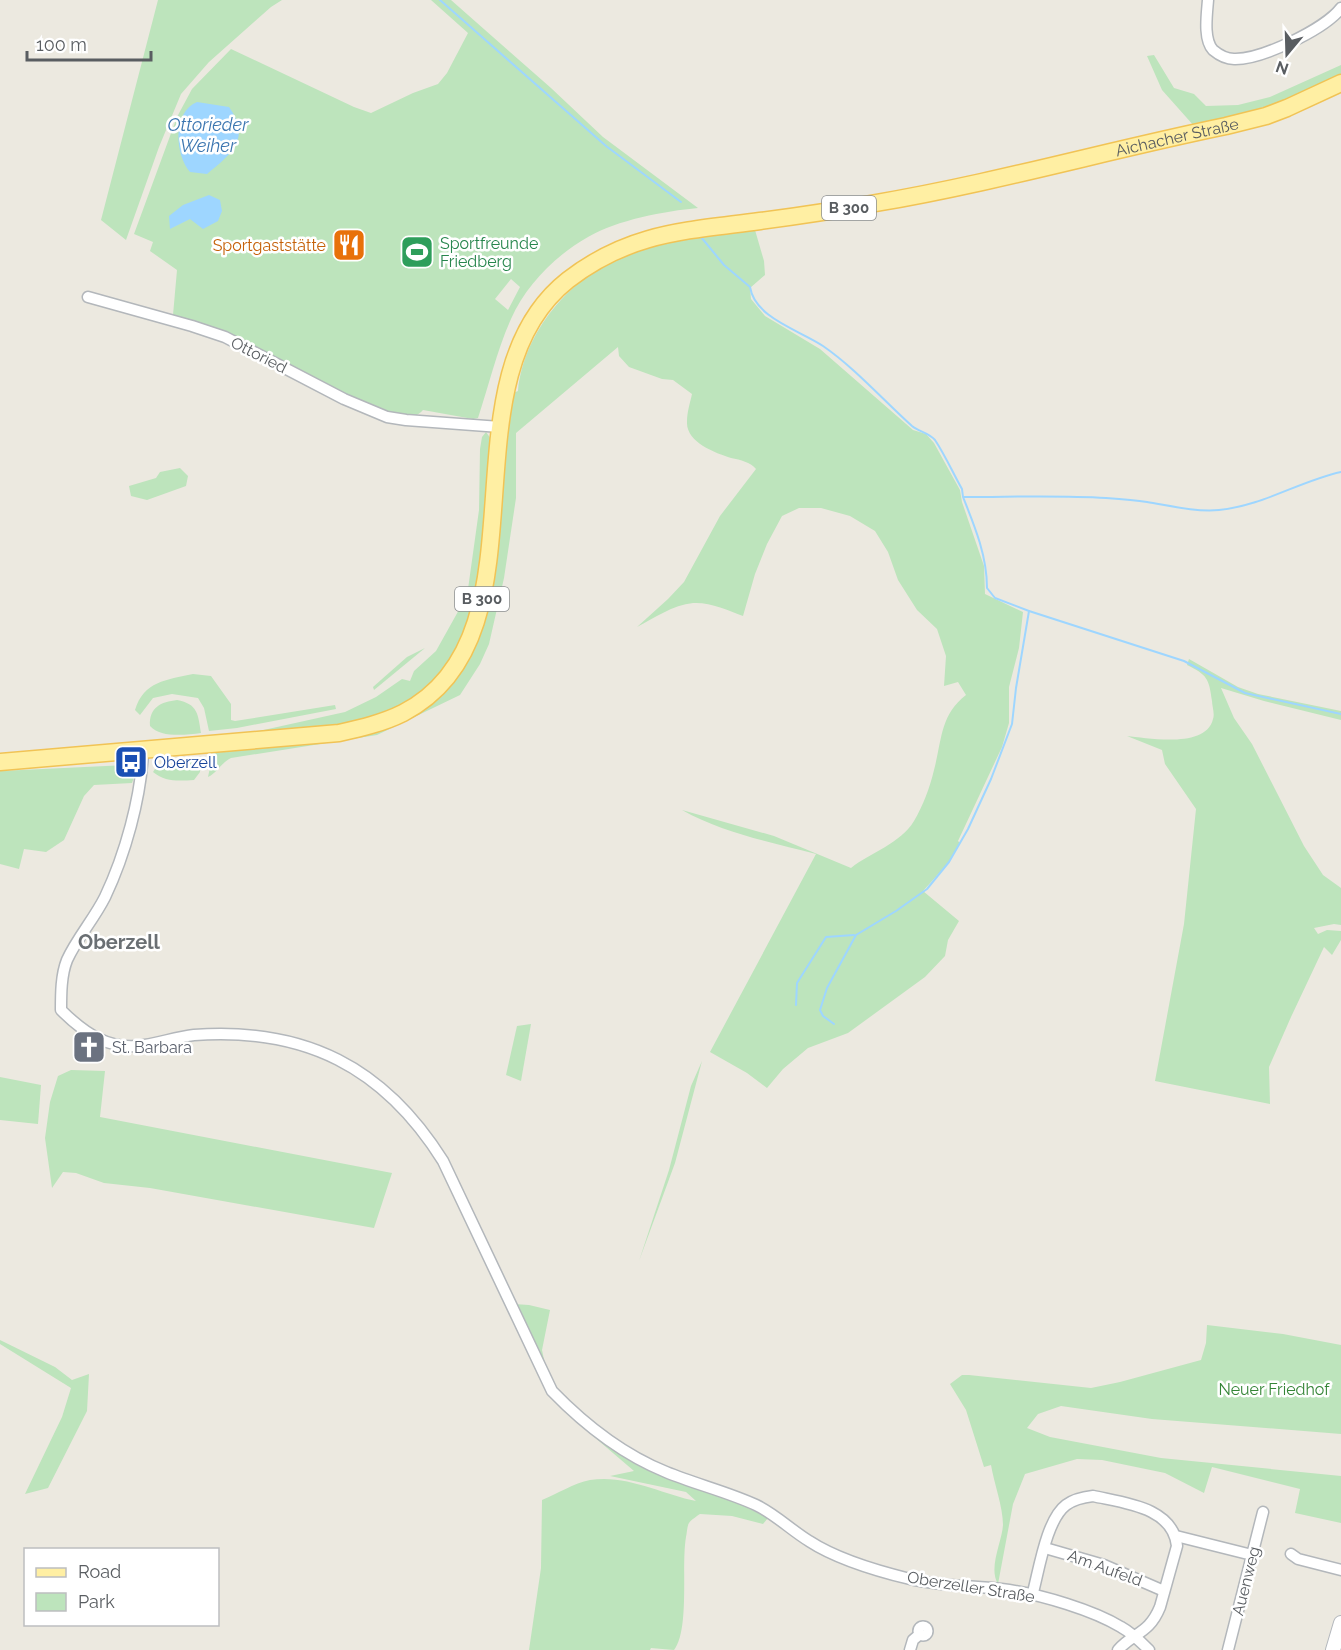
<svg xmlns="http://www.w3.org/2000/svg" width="1341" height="1650" font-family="Raleway,sans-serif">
<rect width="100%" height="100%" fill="#ece9e0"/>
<!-- green -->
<g fill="#bde4bc" fill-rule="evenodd">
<polygon points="158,0 282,0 271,7 209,62 181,94 159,147 126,240 101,220"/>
<path d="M431,0H451L551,88L603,137L698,208C665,211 617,220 588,237C556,255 526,285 511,319C497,350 489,385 478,418L473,419L423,410C413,421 403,417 391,415L173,315L177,270L150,251L153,242L134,234L177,117L192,89L231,49L354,107L371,113L413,93L438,84L447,73L468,33ZM511,279L520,287L508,310L495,299Z"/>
<path d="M1154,55L1174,88L1194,94L1206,106L1238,105L1270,97L1341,65V75C1296,102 1244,112 1194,126L1162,90L1147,56Z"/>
<path d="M755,230L764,261L765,275L750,288L751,299L765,316L820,349L913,430L926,434L934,443L960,490L962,502L984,566L985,594L1023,612L1019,648L1009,687V723L1002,747L958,841L960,843L949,862L923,891L959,921L948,940L945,956L925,977L848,1033L808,1048L783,1069L767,1088L747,1073L710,1052L816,854C770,842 723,833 682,810L774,836L851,868C871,852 900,844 914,821C923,806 930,787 934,770C942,740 940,715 966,695L958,682L944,686L946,656L937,629L917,610L898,580L888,552L875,531L850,516L821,508H799L782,516L767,544L755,574L743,616C728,610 710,602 693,603C673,605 654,618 637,627L668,599L684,582L720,516L756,469C750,462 741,460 731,458C715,453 686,442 687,422C687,412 690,403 692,394L673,380L662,379L629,367L619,356L618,347L516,433V498L504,578L489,644L480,664L460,695L377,735L231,758C221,763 217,773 208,777L213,753L302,743L407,716L440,697L453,683L470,659L482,629L511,394L518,391C525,323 582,266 645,246C680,236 719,234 755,230Z"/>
<polygon points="486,432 491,439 479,589 470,626 446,670 403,706 338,727 216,737 259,731 345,712 376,697 402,679 410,681 414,671 436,651 460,608 468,589 479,510 480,449 482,437"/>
<polygon points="180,468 188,476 186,486 147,500 131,496 129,486 156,478 160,472"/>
<polygon points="425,648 374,690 373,687 407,657"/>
<path d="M1189,659L1238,687L1258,694L1341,711V720L1264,701L1221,688L1234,718L1252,744L1304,846L1323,875L1341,888V925L1334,924L1314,928L1318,934L1327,930L1341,931V940L1332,955L1324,947L1291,1017L1269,1067L1270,1104L1155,1081L1184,924L1196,809L1165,764L1162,750L1127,736C1148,738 1206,749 1213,719C1215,714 1212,706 1212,701C1209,678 1207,675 1187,665Z"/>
<path d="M193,674L211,676L231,704V720L235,721L335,705L336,709L237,728L209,731L204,708L198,698L172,694L153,698L140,715L135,710C144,681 166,680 193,674Z"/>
<path d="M177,700C198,704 198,714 201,733C186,735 160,738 150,726C149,707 161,702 177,700Z"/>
<path d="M200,759V772L194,780C178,781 165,782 153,772L157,766Z"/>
<polygon points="127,765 134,766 136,771 132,783 94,785 84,796 64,840 46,852 24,849 19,869 0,864 0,771"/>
<polygon points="531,1024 521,1081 506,1075 517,1026"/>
<polygon points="702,1061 675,1163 639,1261 669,1170 691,1086"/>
<polygon points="71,1070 105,1071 100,1117 392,1173 374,1228 150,1188 104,1183 76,1173 63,1172 52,1188 45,1138 50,1102 58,1076"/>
<polygon points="0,1077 41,1085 38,1124 0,1120"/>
<polygon points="514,1304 529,1305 550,1310 542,1350 547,1374"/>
<path d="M1207,1325L1283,1334L1341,1345V1434L1152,1419L1061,1406L1038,1414L1027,1428L1050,1437L1161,1458L1341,1476V1523L1295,1513L1300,1489L1212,1467L1204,1493L1165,1473L1102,1460L1077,1459L1025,1474L1013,1504L998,1584C988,1568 1002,1542 1003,1525C1003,1507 994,1483 991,1465L984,1467L966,1410L950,1384L962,1375H969L1091,1388L1120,1382L1201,1360L1206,1343Z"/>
<polygon points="0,1340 55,1367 72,1380 89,1374 87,1411 48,1488 25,1494 62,1417 71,1388 0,1344"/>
<path d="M572,1418L625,1455L742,1505L768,1518L763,1524L732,1516L700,1514C697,1516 691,1520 689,1523C687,1526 687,1533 686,1537C681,1566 690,1629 674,1650L651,1648L650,1650H529L541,1568L542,1500C557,1494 574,1483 590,1480C626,1474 662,1494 696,1501L686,1492L610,1476L634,1471Z"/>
</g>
<!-- water -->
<g fill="#9ed6ff">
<path d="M197,102L229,107C252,139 231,154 207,174L190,172C175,155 172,112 197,102Z"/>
<polygon points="209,195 220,200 222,211 218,221 203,229 190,219 170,229 169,216 183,205"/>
</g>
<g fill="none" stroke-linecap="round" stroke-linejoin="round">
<!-- stream -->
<g stroke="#9ed6ff" stroke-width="2">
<polyline points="440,0 606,146 681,202"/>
<path d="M701,237L724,265L750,287C755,318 799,330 823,346C855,368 883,400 912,426C919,432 928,432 935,440C945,455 953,473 962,489L963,497C975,527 987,556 987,588L995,598L1029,611L1016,688L1012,724L991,779L968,829L949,862L927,889L896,911L856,935L827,988L820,1010L823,1016L834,1024"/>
<path d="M964,497C1011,497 1059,495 1106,498C1120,499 1134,500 1147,502C1171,506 1195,512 1219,510C1262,506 1300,481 1341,472"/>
<polyline points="1029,611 1184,661 1245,693 1341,714"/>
<polyline points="796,1005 797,983 826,937 854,935"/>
</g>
<!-- street casing -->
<g stroke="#b3b7bb" stroke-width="13">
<g id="street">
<path d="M1208,0C1207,14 1203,39 1213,50C1219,55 1227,59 1234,59C1261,60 1325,29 1341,8"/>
<polyline points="88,297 192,326 225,337 344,399 387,417 406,420 500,427"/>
<path d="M143,751C141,798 125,855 105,897C94,919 77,938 67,960C61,975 61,994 61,1010C85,1034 110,1051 145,1045C162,1042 178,1037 194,1035C305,1027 384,1067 443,1161L552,1391C584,1424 624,1455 666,1472C695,1484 728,1492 756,1505C775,1514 791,1530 809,1541C838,1560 877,1571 910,1579C943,1587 976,1585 1009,1590C1042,1595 1093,1610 1121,1627C1132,1633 1140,1641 1149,1650"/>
<polyline points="1176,1536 1252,1555"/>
<polyline points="1045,1548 1104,1565 1164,1591"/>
<polyline points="1291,1554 1298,1559 1341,1570"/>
<path d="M1032,1596C1039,1571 1046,1520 1066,1505C1074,1499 1084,1497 1093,1496C1124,1503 1173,1507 1177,1546L1160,1607C1149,1634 1134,1632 1118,1650"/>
<circle cx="923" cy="1631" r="4.5"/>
<polyline points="910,1650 913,1640 920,1634"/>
<polyline points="1228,1650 1263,1512"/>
</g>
</g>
<!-- secondary casing -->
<g stroke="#b4b8bd" stroke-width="16">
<polyline id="secondary" points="1333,1650 1341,1623"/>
</g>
<!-- primary casing -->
<g stroke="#f1c355" stroke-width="19">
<g id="primary">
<path id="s1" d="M0,762L339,733C361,728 383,723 403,713C554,635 438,382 568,280C630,232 686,231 760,221C799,216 838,210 876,203C994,183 1109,150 1226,126L1266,116L1287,108L1341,83"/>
</g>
</g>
<!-- street -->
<use href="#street" stroke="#fff" stroke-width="10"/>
<!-- secondary -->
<use href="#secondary" stroke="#fff" stroke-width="14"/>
<!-- primary -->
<use href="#primary" stroke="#ffefa3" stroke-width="16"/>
</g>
<!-- icons -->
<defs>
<g id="restaurant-square" transform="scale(1.725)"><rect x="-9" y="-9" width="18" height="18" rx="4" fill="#e8710a" stroke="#fff"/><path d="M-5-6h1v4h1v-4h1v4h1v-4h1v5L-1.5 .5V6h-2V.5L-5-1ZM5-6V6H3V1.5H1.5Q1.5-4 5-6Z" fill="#fff"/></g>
<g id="stadium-square" transform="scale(1.725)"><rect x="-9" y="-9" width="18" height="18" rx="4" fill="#2e9e5b" stroke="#fff"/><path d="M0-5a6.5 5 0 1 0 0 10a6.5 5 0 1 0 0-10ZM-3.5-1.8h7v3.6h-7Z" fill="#fff"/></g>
<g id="bus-square" transform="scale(1.725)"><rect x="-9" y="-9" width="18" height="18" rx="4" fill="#1a4fb4" stroke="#fff"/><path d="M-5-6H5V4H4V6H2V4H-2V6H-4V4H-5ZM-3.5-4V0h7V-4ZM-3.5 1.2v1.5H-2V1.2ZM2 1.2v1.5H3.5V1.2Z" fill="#fff"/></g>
<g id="church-square" transform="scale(1.725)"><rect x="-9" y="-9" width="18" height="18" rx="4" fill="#6b7280" stroke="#fff"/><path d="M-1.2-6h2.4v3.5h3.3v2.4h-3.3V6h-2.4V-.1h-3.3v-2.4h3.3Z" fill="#fff"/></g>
</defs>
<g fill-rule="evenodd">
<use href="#restaurant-square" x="349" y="245"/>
<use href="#stadium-square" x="417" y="252"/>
<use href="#bus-square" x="131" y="762"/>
<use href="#church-square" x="89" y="1047"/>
</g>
<g text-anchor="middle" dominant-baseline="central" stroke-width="5" stroke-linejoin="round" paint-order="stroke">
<!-- shield labels -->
<g fill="#fff" stroke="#8b8e90" stroke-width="1.5">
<rect x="822" y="196" width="54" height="24" rx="4.5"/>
<rect x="455" y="587" width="54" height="24" rx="4.5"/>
</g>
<g font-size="15" font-weight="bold" fill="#595d61">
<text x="849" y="208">B 300</text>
<text x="482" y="599">B 300</text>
</g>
<!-- street labels -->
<g font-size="16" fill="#595d61" stroke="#fff">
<text stroke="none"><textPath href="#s1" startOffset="1520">Aichacher Straße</textPath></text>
<text transform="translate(259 355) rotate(27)">Ottoried</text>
<text transform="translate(1105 1568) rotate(20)">Am Aufeld</text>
<text transform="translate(1246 1581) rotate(-76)">Auenweg</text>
<text transform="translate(971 1587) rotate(9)">Oberzeller Straße</text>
</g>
<!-- leisure labels -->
<g font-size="16" fill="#27864d" stroke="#fff" text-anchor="start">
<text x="440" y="243">Sportfreunde<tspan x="440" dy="18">Friedberg</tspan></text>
</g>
<!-- food labels -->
<g font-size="16" fill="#c56008" stroke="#fff" text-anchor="end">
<text x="326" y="245">Sportgaststätte</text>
</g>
<!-- transit labels -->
<g font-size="16" fill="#164399" stroke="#fff" text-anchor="start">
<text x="154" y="762">Oberzell</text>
</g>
<!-- worship labels -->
<g font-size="16" fill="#5b616d" stroke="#fff" text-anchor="start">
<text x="112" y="1047">St. Barbara</text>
</g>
<!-- park labels -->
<g font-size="16" fill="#358537" stroke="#fff">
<text x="1274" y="1389">Neuer Friedhof</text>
</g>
<!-- water labels -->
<g font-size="18" font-style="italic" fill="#3c76b0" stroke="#fff">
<text x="208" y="124">Ottorieder<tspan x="208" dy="21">Weiher</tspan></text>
</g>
<!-- quarter labels -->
<g font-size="20" font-weight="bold" fill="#6a6f73" stroke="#fff">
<text x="119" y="942">Oberzell</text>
</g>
</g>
<!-- legend -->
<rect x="24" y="1548" width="195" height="78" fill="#ffffff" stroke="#bdbec0" stroke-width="1.5"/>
<rect x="36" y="1568" width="30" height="9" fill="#ffefa3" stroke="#bdbec0" stroke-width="1.5"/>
<text x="78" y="1578" font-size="18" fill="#595d61">Road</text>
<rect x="36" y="1593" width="30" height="18" fill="#bde4bc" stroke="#bdbec0" stroke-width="1.5"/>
<text x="78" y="1608" font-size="18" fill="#595d61">Park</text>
<!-- north arrow -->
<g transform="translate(1287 54) rotate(199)" stroke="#ffffff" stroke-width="4.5" paint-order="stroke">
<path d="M0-4.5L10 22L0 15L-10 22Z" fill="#595d61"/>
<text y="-9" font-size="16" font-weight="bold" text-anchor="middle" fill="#595d61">N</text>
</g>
<!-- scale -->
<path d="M27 51v9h124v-9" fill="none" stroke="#595d61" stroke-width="3"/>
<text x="36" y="51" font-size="18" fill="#595d61" stroke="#ffffff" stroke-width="4.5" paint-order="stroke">100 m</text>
</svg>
